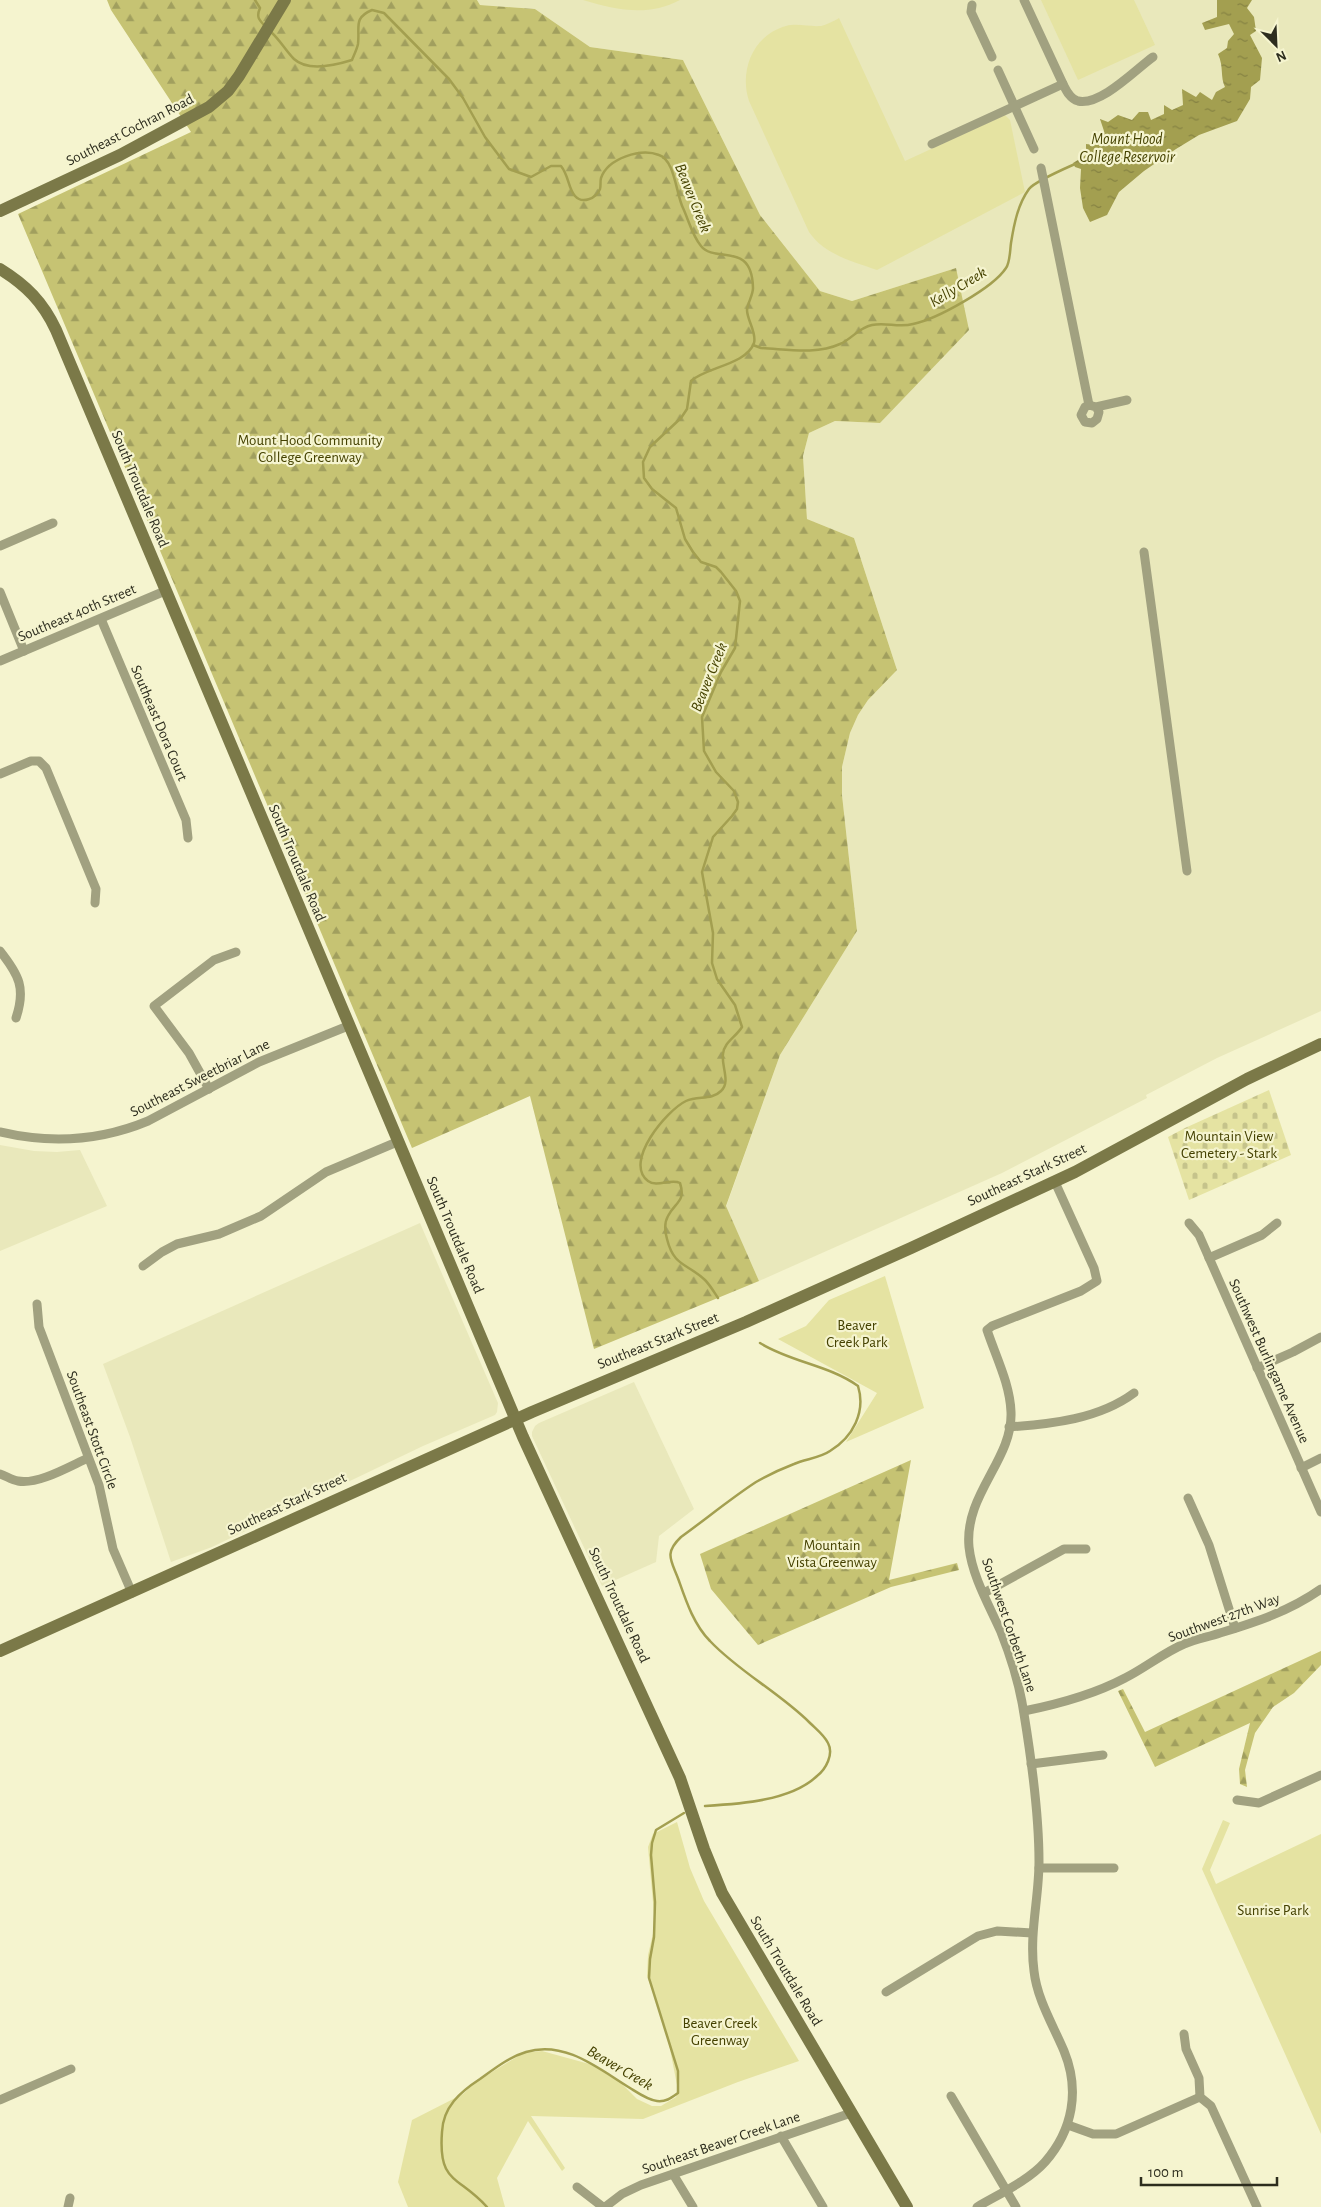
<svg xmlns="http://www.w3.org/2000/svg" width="1321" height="2207" font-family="'Alegreya Sans',sans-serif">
<defs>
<pattern id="forest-firs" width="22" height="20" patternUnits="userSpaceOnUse" patternTransform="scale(1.25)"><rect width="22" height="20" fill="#c6c373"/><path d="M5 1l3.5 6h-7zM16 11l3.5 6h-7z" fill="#a19f5e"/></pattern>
<pattern id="cemetery-stones" width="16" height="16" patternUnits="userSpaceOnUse" patternTransform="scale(1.25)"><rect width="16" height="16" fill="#e5e3a2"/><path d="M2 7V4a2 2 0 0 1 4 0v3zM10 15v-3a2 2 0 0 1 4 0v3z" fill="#c5c38b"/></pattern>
<pattern id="water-ripples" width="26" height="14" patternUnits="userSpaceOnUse" patternTransform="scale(1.25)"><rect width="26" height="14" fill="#a39f50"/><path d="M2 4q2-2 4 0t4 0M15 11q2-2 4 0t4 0" fill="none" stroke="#858242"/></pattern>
</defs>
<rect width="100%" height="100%" fill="#f5f4cf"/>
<!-- built -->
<g fill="#e9e8bb">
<polygon points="477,0 1321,0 1321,1011 1217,1058 1146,1095 1147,1098 1002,1173 759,1281 726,1207 780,1055 857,931 842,795 842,767 850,733 858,715 868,700 897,670 854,538 807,519 803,456 809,433 835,421 880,423 956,268 852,301 820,291 760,215 683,60 590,47 535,9 480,5"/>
<polygon points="0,1145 34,1151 57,1152 80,1150 107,1206 0,1251"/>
<polygon points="420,1223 498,1403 497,1412 495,1415 423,1446 212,1547 171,1562 130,1437 103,1364"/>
<polygon points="634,1382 694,1509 659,1536 656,1562 602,1586 532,1436 532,1432 535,1426 539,1423"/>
</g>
<!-- green -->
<g fill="#e5e3a2">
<path d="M583,0H680C648,17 616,10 583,0Z"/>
<polygon points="1041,0 1134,0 1155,45 1078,80"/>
<path d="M839,18L905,161L1005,115L1010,120L1025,192L877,270C852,261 825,255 809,232L749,101C739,71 753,35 786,26C798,23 809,27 821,26C826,25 834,21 839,18Z"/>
<polygon points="885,1276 924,1408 846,1442 877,1393 778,1339 806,1326 829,1300"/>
<polygon points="1223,1820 1230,1823 1210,1870 1216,1884 1321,1834 1321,2134 1202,1869"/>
<polygon points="677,1822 690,1868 704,1901 799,2061 738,2082 643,2119 531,2116 565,2168 562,2171 528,2121 497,2178 505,2207 408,2207 398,2182 412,2120 463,2094 474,2083 523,2053 542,2051 593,2065 618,2080 637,2099 652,2106 661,2106 676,2097 678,2090 666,2029 647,1976 648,1955 655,1925 648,1847 653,1834"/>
</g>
<!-- forest -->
<g fill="url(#forest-firs)">
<polygon points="107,0 477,0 480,5 535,9 590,47 683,60 760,215 820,291 852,301 956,268 969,330 880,423 835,421 809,433 803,456 807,519 854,538 897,670 868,700 858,715 850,733 842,767 842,795 857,931 780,1055 726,1206 759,1281 594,1349 530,1096 412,1148 18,214 191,132 111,10"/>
<polygon points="911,1460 889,1580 957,1563 959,1570 891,1587 758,1645 711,1589 700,1554"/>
<polygon points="1321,1651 1321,1665 1294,1693 1273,1707 1255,1733 1245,1770 1247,1787 1240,1784 1239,1769 1250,1723 1155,1767 1118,1691 1123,1689 1145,1732"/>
</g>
<!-- cemetery -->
<polygon fill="url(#cemetery-stones)" points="1269,1090 1291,1155 1189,1200 1168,1137 1185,1128"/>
<!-- water -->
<path fill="url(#water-ripples)" d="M1217,0H1252L1247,8L1254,17L1256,31L1250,35L1262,58L1260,80L1251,87L1250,99L1237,121L1199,135L1176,149L1144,171L1119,192L1107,215L1090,222L1083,208L1080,188L1081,169L1075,167L1073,163L1086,155V144L1095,145L1097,136L1104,131L1100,119L1108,122L1118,115L1132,120L1139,112H1148L1151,120L1164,114V105L1172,110L1183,105L1182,89L1196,97L1200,92L1212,100L1216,92L1225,87C1220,77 1224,67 1218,54L1227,48L1228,41L1234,34L1229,24L1205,30L1202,23L1217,17Z"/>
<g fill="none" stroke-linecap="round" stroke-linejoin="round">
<!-- stream -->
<g stroke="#a39f50" stroke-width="2.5">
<path d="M255,0L260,8C256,17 259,20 265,26"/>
<path d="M271,32C280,40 286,51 294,59C308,72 336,65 352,60C354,55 357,49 358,44C360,27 353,18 372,10L384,13L449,79L463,98L485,137L509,169L531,177L551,166H561C569,176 568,188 575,196C582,204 596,199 600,189C601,186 600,182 601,178C608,158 641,148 659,155C675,160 676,194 683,208C689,221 692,235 701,246C715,264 752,240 753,288C753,295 748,302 747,310C747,320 757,333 754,343C746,365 706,367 691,381L687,409L681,418L650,447L643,462L644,478L652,489L676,508L685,539L693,552L701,562L716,567L721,572L736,591L740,601L735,648L721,672L702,717L704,751L716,772L734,791L738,802L737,809L732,816L713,837L702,872L713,933L712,963L717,979L735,1005L742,1027C736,1037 724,1042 723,1054C721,1066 731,1082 721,1091C711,1101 698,1095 686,1101C667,1110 623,1162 648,1181C657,1188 671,1178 680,1183C686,1202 675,1202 668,1216C664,1223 665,1232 667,1239C674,1267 687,1263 705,1280C710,1285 714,1292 718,1298"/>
<path d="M753,345L761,348C786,349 816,355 840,344C852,339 858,328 872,325C886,322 899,328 913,324C937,319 993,288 1006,268C1010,263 1010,250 1011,243C1014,224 1018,204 1029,189C1034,182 1066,168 1075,164"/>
<path d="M705,1806C739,1804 791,1801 817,1776C826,1769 834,1754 828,1743C824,1735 816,1729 810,1723C780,1693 738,1671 710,1641C694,1625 686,1601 679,1581C672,1561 663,1554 681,1537C706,1519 730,1499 756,1482C768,1475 781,1469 794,1464C805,1459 820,1458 830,1451C853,1437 866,1412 858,1386C829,1365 790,1362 760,1343"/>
<path d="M487,2207C458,2175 438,2184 442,2132C443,2107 460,2092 480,2079C494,2069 509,2057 526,2052C565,2040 599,2069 630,2088C638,2093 648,2100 657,2101C666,2102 671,2098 678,2093V2071L649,1978L650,1959L654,1937L655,1902L651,1855L652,1843L656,1830L684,1813"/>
</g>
<!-- street -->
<g stroke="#a1a180" stroke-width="9">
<polyline points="972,5 971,12 992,57"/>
<polyline points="998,70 1034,149"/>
<path d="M1063,84C1066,90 1070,99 1078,101C1101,106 1136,69 1153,57"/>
<polyline points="932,144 1063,84 1024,0"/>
<polyline points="1041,168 1089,405"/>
<polyline points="1096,407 1099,412 1097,419 1092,423 1085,422 1081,415 1085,407 1089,405 1096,407 1127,400"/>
<polyline points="0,546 53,523"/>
<polyline points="1144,552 1187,871"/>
<polyline points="0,592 24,651"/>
<polyline points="101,619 186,820 188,838"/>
<polyline points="0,661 165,591"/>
<polyline points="0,774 31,761 39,761 46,768 96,889 95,903"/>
<path d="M0,951C19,975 26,988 16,1018"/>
<polyline points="209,1089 189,1053 154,1006 214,960 236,952"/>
<path d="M0,1132C51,1144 100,1141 148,1121L259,1062L348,1026"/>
<polyline points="1189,1223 1199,1235 1321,1512"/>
<polyline points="1209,1258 1262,1235 1277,1223"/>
<polyline points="143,1266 162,1252 177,1244 219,1234 261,1216 326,1172 397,1142"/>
<polyline points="37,1304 39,1327 99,1485 113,1549 132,1593"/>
<polyline points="1257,1368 1293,1352 1321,1337"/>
<path d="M1009,1427C1052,1424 1099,1419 1134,1393"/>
<polyline points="1301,1468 1321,1458"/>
<path d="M0,1474C6,1476 12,1480 18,1481C38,1485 70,1466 88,1458"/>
<polyline points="1188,1498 1209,1545 1235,1628"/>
<polyline points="984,1593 1064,1549 1086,1549"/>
<path d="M1024,1711C1059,1704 1093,1695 1125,1678C1145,1668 1163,1653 1184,1644C1196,1639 1208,1637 1220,1633C1256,1622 1290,1611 1321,1589"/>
<polyline points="1031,1764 1103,1755"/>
<polyline points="1237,1800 1259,1803 1321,1775"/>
<polyline points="1039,1868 1114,1868"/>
<polyline points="886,1992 978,1936 997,1931 1032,1933"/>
<polyline points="1184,2034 1186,2049 1199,2078 1200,2097 1211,2106 1257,2207"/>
<polyline points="951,2096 1016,2207"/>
<polyline points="0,2100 71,2069"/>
<polyline points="1068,2125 1093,2134 1116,2134 1200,2097"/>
<polyline points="781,2136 823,2207"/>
<polyline points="673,2174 693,2207"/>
<polyline points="577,2187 603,2207"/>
<polyline points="68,2207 70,2198"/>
<polyline points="605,2207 622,2194 641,2185 851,2113"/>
<path d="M977,2207C999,2194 1028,2181 1045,2162C1073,2130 1080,2090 1064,2051C1053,2025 1037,1999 1034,1971C1029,1934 1039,1898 1039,1862C1039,1813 1032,1763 1024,1714C1020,1687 1011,1657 1001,1632C989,1605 972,1576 969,1547C964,1494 1013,1460 1011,1412C1010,1384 996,1357 987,1330L992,1326L1081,1291L1097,1281L1094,1268L1055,1182"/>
</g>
<!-- secondary -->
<g stroke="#7b7948" stroke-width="12">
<polyline points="0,211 120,155 209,107 228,91 239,76 285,0"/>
<path d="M0,269C26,285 43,302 56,330L523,1437L680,1778L704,1849L722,1893L907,2207"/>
<polyline points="0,1651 532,1412 746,1322 911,1248 1075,1172 1247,1079 1321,1044"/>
</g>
</g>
<g text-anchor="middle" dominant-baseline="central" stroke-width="4.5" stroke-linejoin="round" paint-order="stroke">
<!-- street labels -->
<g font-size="15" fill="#2d2d1e" stroke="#f5f4cf">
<text transform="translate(130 130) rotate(-27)">Southeast Cochran Road</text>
<text transform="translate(140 489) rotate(67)">South Troutdale Road</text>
<text transform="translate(77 613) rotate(-23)">Southeast 40th Street</text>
<text transform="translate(159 723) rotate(67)">Southeast Dora Court</text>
<text transform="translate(297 863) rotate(67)">South Troutdale Road</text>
<text transform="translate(200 1078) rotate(-27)">Southeast Sweetbriar Lane</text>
<text transform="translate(1027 1175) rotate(-25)">Southeast Stark Street</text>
<text transform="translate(455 1235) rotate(67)">South Troutdale Road</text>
<text transform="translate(658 1341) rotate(-22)">Southeast Stark Street</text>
<text transform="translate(1269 1361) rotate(66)">Southwest Burlingame Avenue</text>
<text transform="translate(92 1430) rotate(70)">Southeast Stott Circle</text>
<text transform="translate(287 1504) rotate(-25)">Southeast Stark Street</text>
<text transform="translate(619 1605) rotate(65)">South Troutdale Road</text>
<text transform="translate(1224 1618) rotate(-20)">Southwest 27th Way</text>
<text transform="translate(1009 1625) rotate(71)">Southwest Corbeth Lane</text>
<text transform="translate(786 1971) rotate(59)">South Troutdale Road</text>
<text transform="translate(721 2143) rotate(-19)">Southeast Beaver Creek Lane</text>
</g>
<!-- park labels -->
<g font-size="15" fill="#444100" stroke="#f5f4cf">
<text x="310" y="440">Mount Hood Community<tspan x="310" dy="17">College Greenway</tspan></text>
<text x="1229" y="1136">Mountain View<tspan x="1229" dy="17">Cemetery - Stark</tspan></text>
<text x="857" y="1325">Beaver<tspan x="857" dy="17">Creek Park</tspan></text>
<text x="832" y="1545">Mountain<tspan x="832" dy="17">Vista Greenway</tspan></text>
<text x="1273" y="1910">Sunrise Park</text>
<text x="720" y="2023">Beaver Creek<tspan x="720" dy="17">Greenway</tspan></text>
</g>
<!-- water labels -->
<g font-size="16" font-style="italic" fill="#454200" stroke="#f5f4cf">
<text x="1127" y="139">Mount Hood<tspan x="1127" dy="18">College Reservoir</tspan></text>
<text transform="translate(693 198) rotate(68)">Beaver Creek</text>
<text transform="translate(958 287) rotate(-31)">Kelly Creek</text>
<text transform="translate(709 677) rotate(-68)">Beaver Creek</text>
<text transform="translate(620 2068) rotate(30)">Beaver Creek</text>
</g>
</g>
<!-- north arrow -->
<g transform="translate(1276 45) rotate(156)" stroke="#f5f4cf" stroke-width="4" paint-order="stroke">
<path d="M0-4L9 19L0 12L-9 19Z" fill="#2d2d1e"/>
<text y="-8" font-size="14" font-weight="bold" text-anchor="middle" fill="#2d2d1e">N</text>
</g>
<!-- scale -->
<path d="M1141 2177v8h136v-8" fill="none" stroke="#2d2d1e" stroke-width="2.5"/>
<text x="1148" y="2177" font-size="15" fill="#2d2d1e" stroke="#f5f4cf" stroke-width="4" paint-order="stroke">100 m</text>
</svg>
